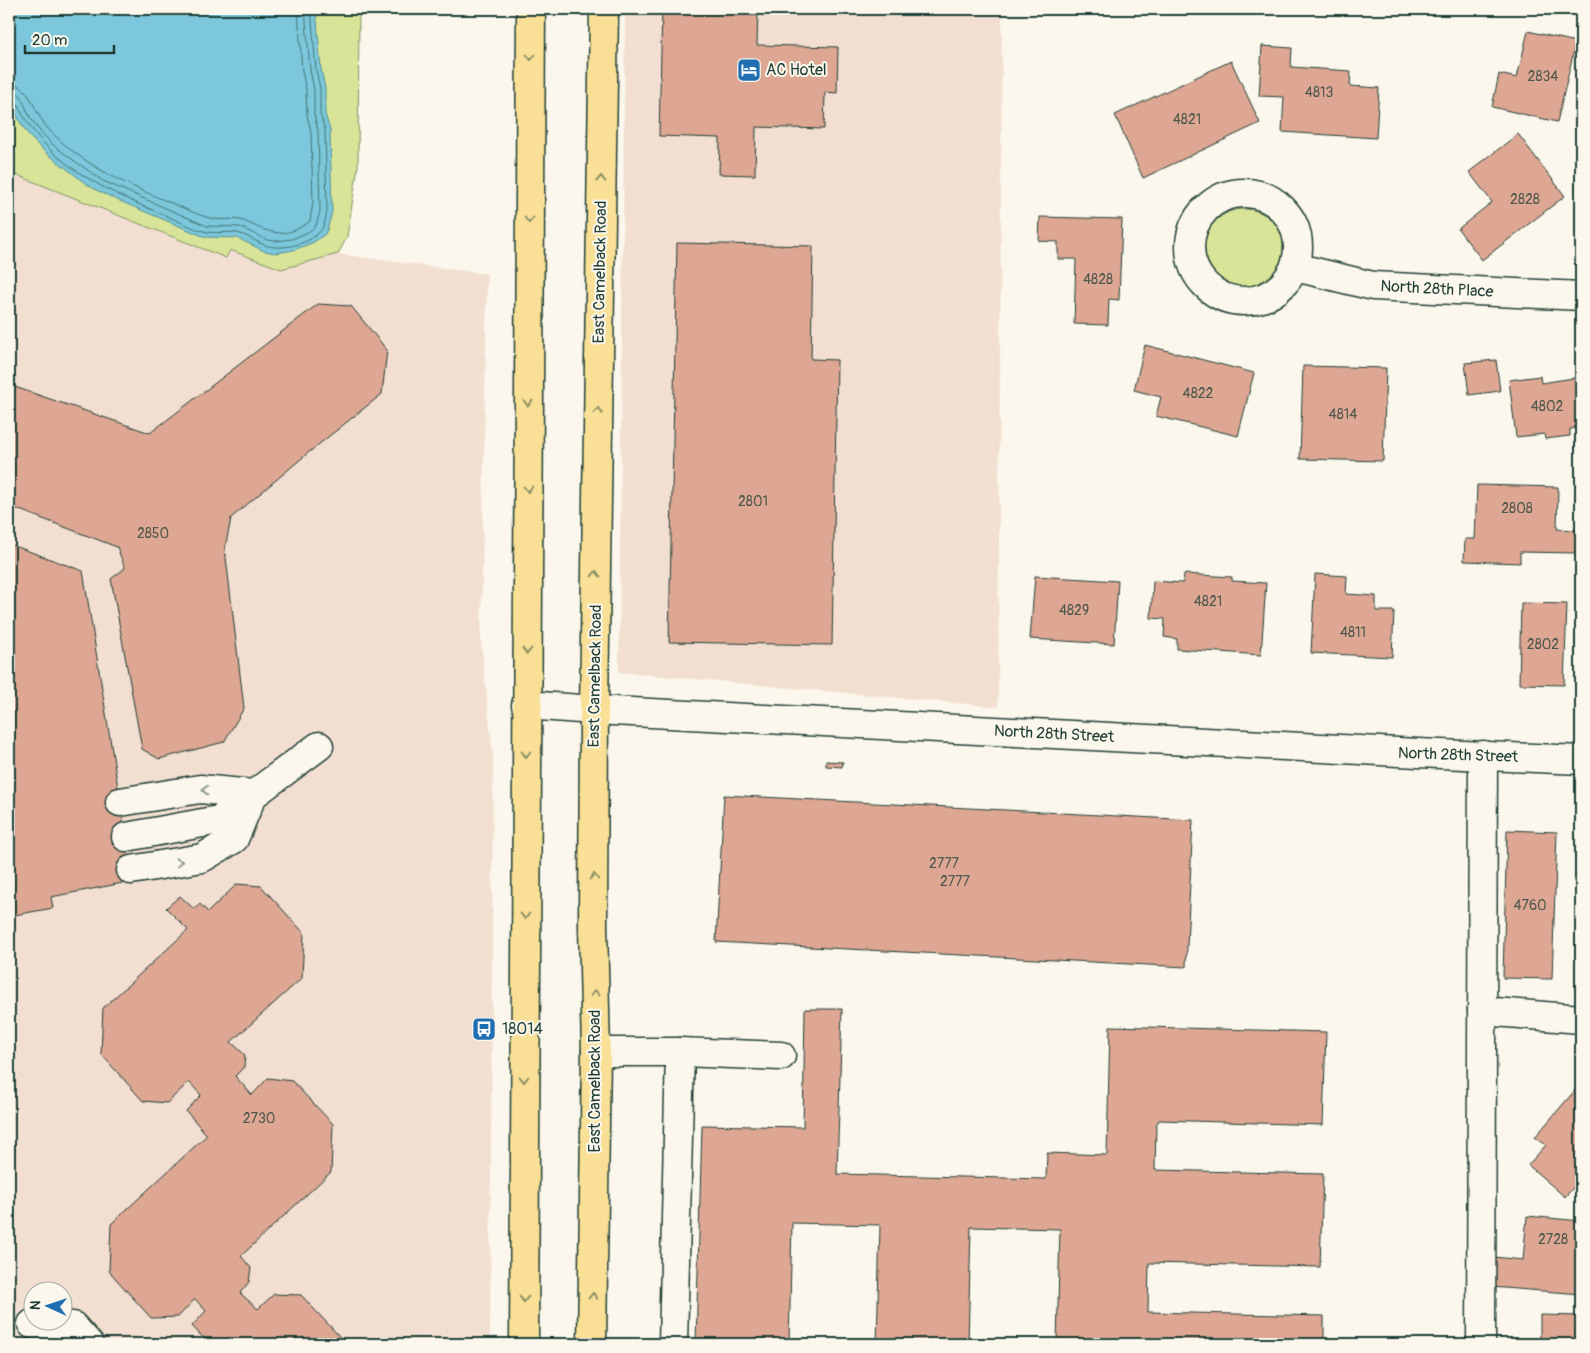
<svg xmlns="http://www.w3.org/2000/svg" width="1590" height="1353" font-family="Pangolin,sans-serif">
<rect width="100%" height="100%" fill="#fbf7ec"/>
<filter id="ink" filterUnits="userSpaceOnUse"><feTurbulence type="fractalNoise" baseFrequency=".02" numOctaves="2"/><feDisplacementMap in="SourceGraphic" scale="10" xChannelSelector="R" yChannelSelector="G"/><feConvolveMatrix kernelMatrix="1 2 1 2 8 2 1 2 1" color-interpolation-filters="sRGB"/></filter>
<g filter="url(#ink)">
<!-- built -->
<g fill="#f2dfd1" fill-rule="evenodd">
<polygon points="625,9 1002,9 998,707 619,672"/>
<path d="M9,172L226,258L230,250L281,269L338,254L487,274L481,641L493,756L490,1344H9ZM32,1290H62V1320H32Z"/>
</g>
<!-- green -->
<g fill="#d8e497" stroke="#7c9066">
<polygon points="9,9 359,9 358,166 347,237 338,254 281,269 230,250 226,258 9,172"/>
<circle cx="1244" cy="249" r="40"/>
</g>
<!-- water -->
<polygon fill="#7bc7db" stroke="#569098" points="9,9 316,9 321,69 325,88 325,114 330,130 332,212 327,230 325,234 314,242 294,250 276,253 264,251 237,238 205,237 122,202 98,191 85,183 44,151 30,137 20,122 11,104 9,90"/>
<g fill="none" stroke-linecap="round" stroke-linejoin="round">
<!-- shore -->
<g stroke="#447477" stroke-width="1">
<path d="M9,83C30,84 33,109 44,123C49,132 58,138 65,145C99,173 131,186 171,203C184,208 197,215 210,218C219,221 230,218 240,220C246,221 252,225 257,227C278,236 292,235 310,221L313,202L311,132L307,115L306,90L302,71L298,9"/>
<polyline points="9,90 15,92 20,95 30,117 39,130 51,143 69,157 103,181 207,226 240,227 267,240 276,241 292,239 308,232 316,226 320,211 318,131 314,114 314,89 310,70 305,9"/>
<path d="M9,97L15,99C41,160 100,188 157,212C173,218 190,228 207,232C217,234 227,231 237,233C247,235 256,242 265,245C281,251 311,244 321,230C325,225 326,217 327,211L325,130L320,114V88L316,70L311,9"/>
</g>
</g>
<!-- building -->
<g fill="#dda793" stroke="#1f3d34">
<polygon points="662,9 758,9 757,45 838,47 837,93 825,92 824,129 756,127 755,175 719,174 720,138 659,136"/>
<polygon points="1528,31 1576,42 1557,122 1492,107 1499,74 1517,78"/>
<polygon points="1262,46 1292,48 1291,67 1351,71 1350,86 1379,88 1376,138 1282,132 1284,97 1259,96"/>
<polygon points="1231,61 1260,123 1143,178 1115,115"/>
<polygon points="1518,134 1565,196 1482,260 1458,229 1492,202 1469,172"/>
<polygon points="1040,217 1122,219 1119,300 1109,299 1108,325 1074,324 1076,259 1058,259 1058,242 1039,241"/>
<polygon points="677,243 813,246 811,359 837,360 832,645 669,642"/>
<polygon points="318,304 351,306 387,350 382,394 308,453 231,518 225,549 244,708 224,742 159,759 142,749 111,579 125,568 117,547 9,506 9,385 150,433"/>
<polygon points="1145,345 1254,373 1238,436 1156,416 1161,397 1134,390"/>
<polygon points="1496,360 1500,391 1469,395 1465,363"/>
<polygon points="1303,366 1386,368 1383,461 1300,459"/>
<polygon points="1540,376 1541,383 1580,377 1581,428 1570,429 1570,436 1545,439 1544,434 1516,437 1509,380"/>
<polygon points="1477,485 1558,487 1557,529 1577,530 1576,553 1520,552 1520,563 1464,561 1465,539 1475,539"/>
<polygon points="9,544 83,571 133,881 51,897 53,908 9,916"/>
<polygon points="1184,574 1232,577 1232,581 1266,583 1261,655 1177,649 1177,639 1164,637 1165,619 1151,618 1153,581 1183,583"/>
<polygon points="1315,574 1347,576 1346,594 1376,596 1376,611 1394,611 1392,657 1311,653"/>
<polygon points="1035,576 1118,581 1114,644 1030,639"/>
<polygon points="1521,603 1567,604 1564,685 1519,684"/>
<polygon points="826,761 843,762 842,767 826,766"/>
<polygon points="724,795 1193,820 1186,967 716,942"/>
<polygon points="1507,830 1557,832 1552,979 1503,978"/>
<polygon points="237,884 261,886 304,933 302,978 231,1042 245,1055 244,1067 235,1076 252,1095 268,1078 292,1081 333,1124 331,1172 241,1256 251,1268 249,1282 240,1293 258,1309 274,1294 301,1295 340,1337 339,1344 209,1344 192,1326 206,1311 195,1299 178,1317 151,1318 109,1271 111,1224 207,1135 186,1111 201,1095 189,1082 167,1103 143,1101 101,1054 103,1008 188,930 166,908 180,896 194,909 200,904 208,912"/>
<polygon points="805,1009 842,1009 837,1174 1046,1179 1047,1153 1107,1155 1110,1026 1326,1032 1323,1125 1159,1120 1156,1125 1155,1170 1323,1174 1320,1267 1149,1263 1148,1312 1324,1316 1324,1344 1057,1344 1060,1229 971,1227 968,1344 877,1344 880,1225 792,1223 789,1344 696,1344 702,1125 803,1127"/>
<polygon points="481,1020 487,1020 486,1037 481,1037"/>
<polygon points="1577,1088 1581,1091 1581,1179 1565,1197 1528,1165 1546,1145 1535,1137"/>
<polygon points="1527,1216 1581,1221 1581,1294 1491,1287 1494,1257 1523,1260"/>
<polygon points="1540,1315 1581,1316 1581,1344 1540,1344"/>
</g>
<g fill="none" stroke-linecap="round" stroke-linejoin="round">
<!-- minor casing -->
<g stroke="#1f3d34" stroke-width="31">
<g id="minor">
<circle cx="1244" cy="247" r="54"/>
<polyline points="1295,267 1373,286 1581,296"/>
<polyline points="526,705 594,710 1418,753 1581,760"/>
<polyline points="120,802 200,789 253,794 234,839 202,858 131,870"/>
<polyline points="126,837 219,820 319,746"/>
<polyline points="1482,1011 1581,1019"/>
<polyline points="596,1052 680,1052 673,1344"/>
<polyline points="680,1052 781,1056"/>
<polyline points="32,1324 73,1326 89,1344"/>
<polyline points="1481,1344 1483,755"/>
</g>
</g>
<!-- major casing -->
<g stroke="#1f3d34" stroke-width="31">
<g id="major">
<polyline points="524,1344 531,9"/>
<polyline points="592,1344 596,1052 593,926 594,710 604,9"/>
</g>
</g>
<!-- minor -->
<use href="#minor" stroke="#fbf7ec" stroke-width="28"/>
<!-- major -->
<use href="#major" stroke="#f9e096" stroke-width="28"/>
</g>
<!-- one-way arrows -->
<defs><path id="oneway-chevron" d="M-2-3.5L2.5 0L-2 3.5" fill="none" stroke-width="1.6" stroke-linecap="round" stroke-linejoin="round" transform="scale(1.25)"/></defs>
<g stroke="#8c8e65">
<use href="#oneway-chevron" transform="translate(531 57) rotate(90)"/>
<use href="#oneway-chevron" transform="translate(601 179) rotate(-89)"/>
<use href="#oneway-chevron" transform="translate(529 220) rotate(90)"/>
<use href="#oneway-chevron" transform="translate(528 403) rotate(90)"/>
<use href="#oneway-chevron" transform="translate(598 411) rotate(-89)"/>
<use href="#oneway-chevron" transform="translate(528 489) rotate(90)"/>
<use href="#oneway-chevron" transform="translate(596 574) rotate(-89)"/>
<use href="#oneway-chevron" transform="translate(527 651) rotate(90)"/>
<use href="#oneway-chevron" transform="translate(526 754) rotate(90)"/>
<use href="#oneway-chevron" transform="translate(594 877) rotate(-90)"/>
<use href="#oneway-chevron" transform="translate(525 916) rotate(90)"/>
<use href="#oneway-chevron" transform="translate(595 993) rotate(-91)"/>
<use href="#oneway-chevron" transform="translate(524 1079) rotate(90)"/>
<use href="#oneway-chevron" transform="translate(593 1296) rotate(-89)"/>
<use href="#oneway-chevron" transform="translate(524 1299) rotate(90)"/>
</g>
<g stroke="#8d9a90">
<use href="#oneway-chevron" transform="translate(205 790) rotate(-178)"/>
<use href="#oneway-chevron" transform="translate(179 862) rotate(-10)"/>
</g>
</g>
<!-- icons -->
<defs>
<g id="hotel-square" transform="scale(1.25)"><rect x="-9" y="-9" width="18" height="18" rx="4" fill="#1f6fb2" stroke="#fbf7ec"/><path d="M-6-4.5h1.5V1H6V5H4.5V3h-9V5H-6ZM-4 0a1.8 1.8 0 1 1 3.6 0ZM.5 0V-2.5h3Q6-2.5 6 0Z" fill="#fff"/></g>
<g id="bus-square" transform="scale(1.25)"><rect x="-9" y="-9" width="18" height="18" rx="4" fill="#1f6fb2" stroke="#fbf7ec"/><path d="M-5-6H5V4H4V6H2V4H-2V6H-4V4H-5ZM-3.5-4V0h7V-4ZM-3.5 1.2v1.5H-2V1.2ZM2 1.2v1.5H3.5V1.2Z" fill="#fff"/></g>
</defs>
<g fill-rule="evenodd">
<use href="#hotel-square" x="749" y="70"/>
<use href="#bus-square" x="484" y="1029"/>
</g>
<g text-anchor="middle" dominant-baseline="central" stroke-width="4" stroke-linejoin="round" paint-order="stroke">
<!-- number labels -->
<g font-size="14" fill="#4e584c">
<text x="1543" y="76">2834</text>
<text x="1319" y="92">4813</text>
<text x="1187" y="119">4821</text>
<text x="1525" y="199">2828</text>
<text x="1098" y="279">4828</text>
<text x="1198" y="393">4822</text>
<text x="1547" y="406">4802</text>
<text x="1343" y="414">4814</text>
<text x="753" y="501">2801</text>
<text x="1517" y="508">2808</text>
<text x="153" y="533">2850</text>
<text x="1208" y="601">4821</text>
<text x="1074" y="610">4829</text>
<text x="1353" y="632">4811</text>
<text x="1543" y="644">2802</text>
<text x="944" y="863">2777</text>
<text x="955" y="881">2777</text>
<text x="1530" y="905">4760</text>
<text x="259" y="1118">2730</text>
<text x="1553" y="1239">2728</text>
</g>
<!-- poi labels -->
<g font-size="16" fill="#1f3d34" stroke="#fbf7ec" text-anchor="start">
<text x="766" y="70">AC Hotel</text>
<text x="502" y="1029">18014</text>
</g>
<!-- street labels -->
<g font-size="16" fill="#1f3d34" stroke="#fbf7ec">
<text transform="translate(600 272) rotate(-89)">East Camelback Road</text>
<text transform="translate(1437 289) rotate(3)">North 28th Place</text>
<text transform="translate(595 676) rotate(-89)">East Camelback Road</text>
<text transform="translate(1054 734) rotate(3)">North 28th Street</text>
<text transform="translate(1458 755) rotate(2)">North 28th Street</text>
<text transform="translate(595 1081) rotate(-90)">East Camelback Road</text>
</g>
</g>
<!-- margin -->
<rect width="1590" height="1353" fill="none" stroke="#fbf7ec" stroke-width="30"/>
<rect x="15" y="15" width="1560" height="1323" fill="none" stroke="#1f3d34" stroke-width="2" filter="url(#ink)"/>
<!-- north arrow -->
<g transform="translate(48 1306) rotate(273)"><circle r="24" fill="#fbf7ec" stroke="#a3ada2"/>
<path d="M0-4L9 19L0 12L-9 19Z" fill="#1f6fb2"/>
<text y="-8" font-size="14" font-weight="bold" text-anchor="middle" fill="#1f3d34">N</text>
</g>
<!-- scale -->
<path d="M25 45v8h89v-8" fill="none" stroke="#1f3d34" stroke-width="2.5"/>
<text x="32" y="45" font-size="15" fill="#1f3d34" stroke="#fbf7ec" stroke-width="4" paint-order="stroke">20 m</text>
</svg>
